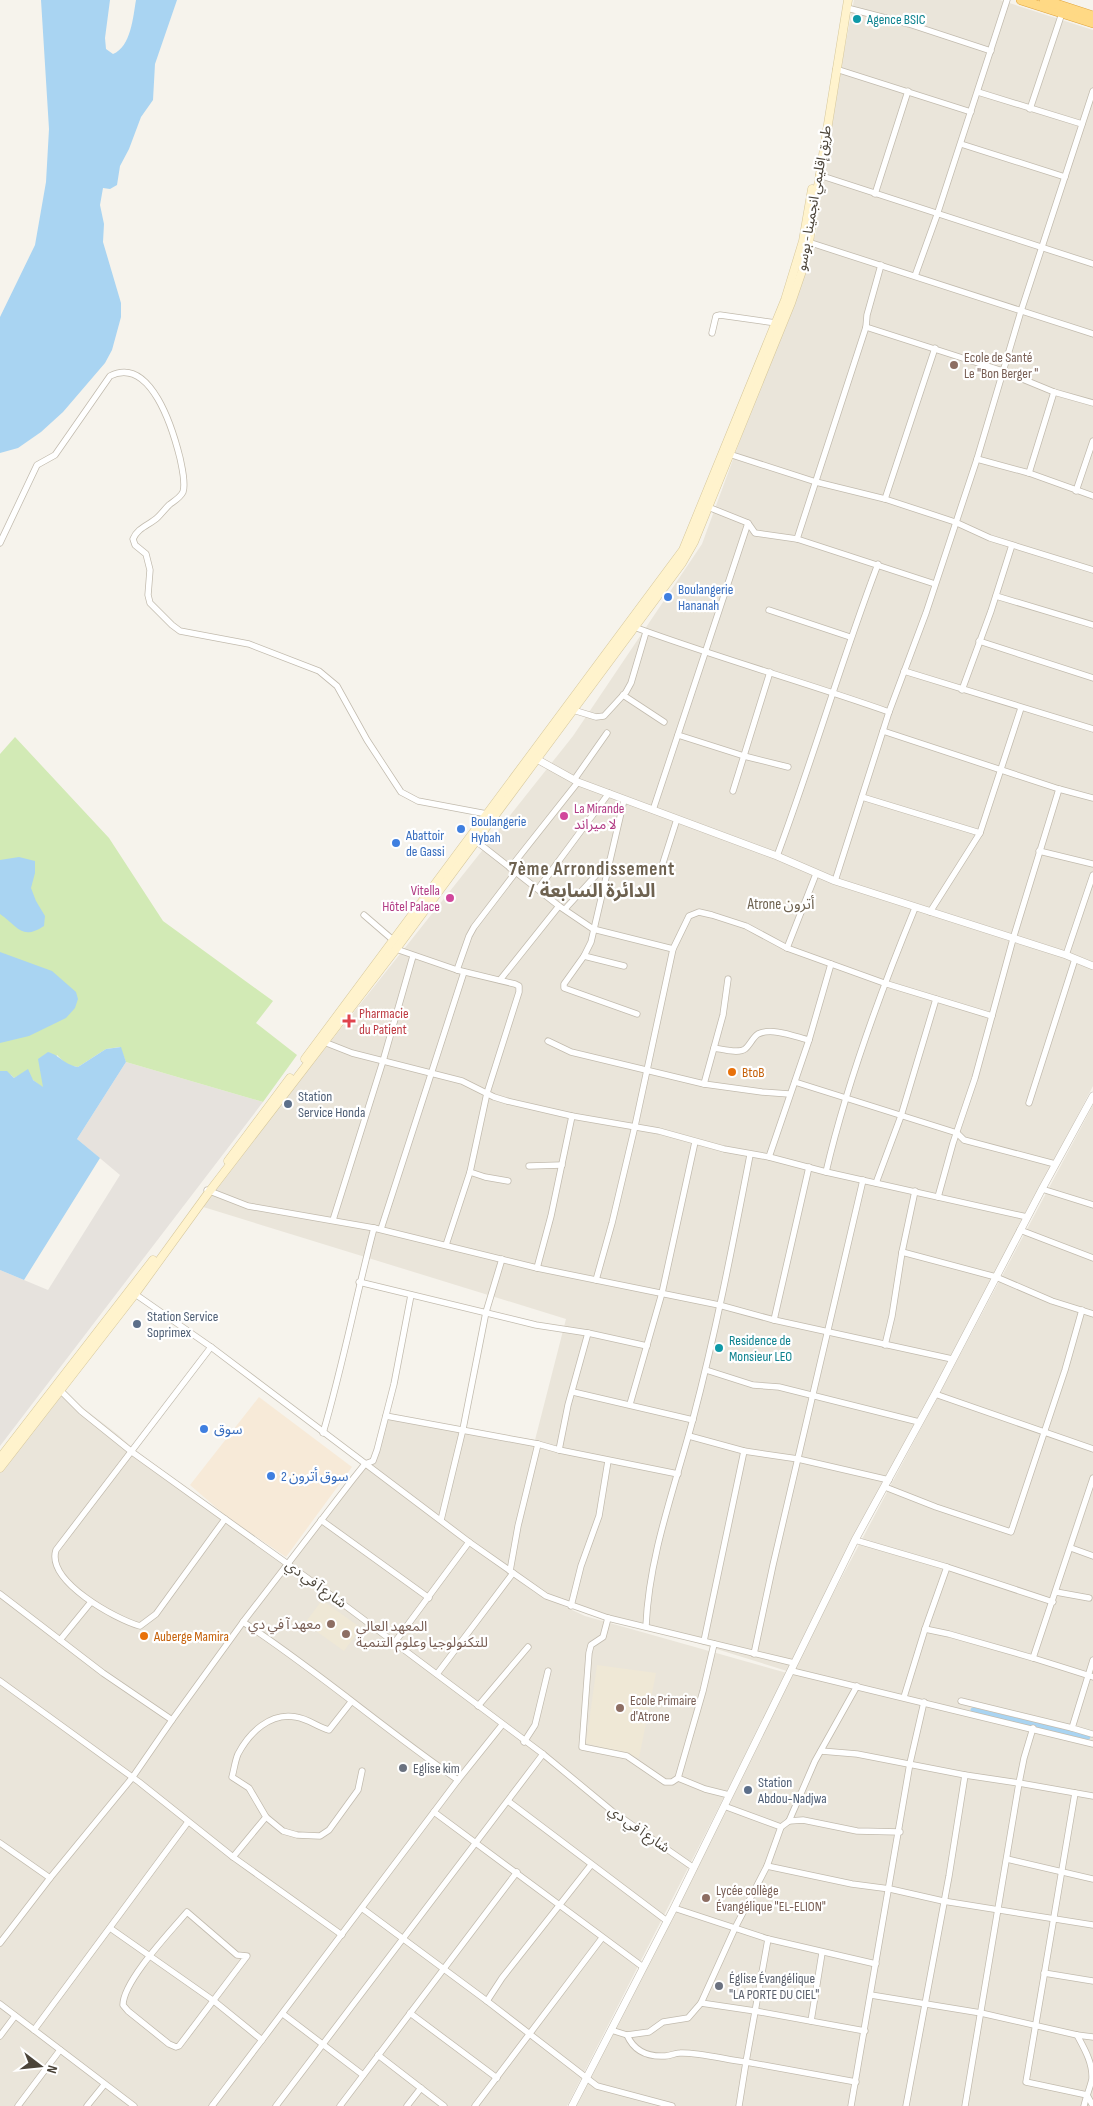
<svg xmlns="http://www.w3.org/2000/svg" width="1093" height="2106" font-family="'Sofia Sans Condensed','Noto Sans Arabic',sans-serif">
<rect width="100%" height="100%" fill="#f6f3ec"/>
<!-- residential -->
<g fill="#eae5da">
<polygon points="854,0 1000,0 1093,30 1093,1086 787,1671 668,1634 608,1617 547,1596 372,1469 383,1414 535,1440 566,1319 200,1206 573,736 702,544 816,233 835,98"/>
<polygon points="1093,1105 1093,1745 793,1669"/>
<polygon points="60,1390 117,1434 134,1449 289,1564 363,1465 534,1592 585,1616 787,1673 567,2106 0,2106 0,1467"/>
<polygon points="792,1673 1093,1746 1093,2106 575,2106"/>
</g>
<!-- commercial -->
<polygon fill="#f7ead8" points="259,1397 352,1467 286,1557 227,1517 190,1485"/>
<!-- industrial -->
<polygon fill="#e6e2dd" points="126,1062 263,1102 0,1446 0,1270 48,1290 120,1175 77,1139"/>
<!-- education -->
<g fill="#efe8d6">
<polygon points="322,1600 361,1628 344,1651 316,1631 318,1627 315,1630 305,1623"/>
<polygon points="597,1665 656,1673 639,1758 586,1743"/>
</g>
<!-- green -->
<polygon fill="#d2eab5" points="15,737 109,838 163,921 273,1001 256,1023 297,1055 263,1102 126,1062 120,1047 106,1049 78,1067 67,1065 57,1055 43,1088 33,1080 20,1075 14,1078 11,1075 0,1071 0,754"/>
<!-- water -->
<g fill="#a9d4f2">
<path d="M41,0H110L105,38L106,49L113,54C131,47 133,17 136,0H177L155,64L153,100L141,117L129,149L120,166L117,185L110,189L103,188L100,205L104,224L103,242L121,303V317L112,350L105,363L63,412L41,432L18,448L0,453V317L35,245L46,182L49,129Z"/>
<path d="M19,857L35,861V873L31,888L36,901L45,916L44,926C21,941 18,926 0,914V860Z"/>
<polygon points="0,952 52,971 76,992 78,999 75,1008 66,1018 29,1036 0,1043"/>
<path d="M121,1047L126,1062L77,1139L100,1158L24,1280L0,1270V1071H7L14,1078L28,1069L33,1080L43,1087L38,1059L48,1052C61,1056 63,1064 78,1067L106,1049Z"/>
</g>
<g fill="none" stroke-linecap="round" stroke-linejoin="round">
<!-- canal -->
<polyline stroke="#a9d4f2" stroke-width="5" points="973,1710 1088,1737"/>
<!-- minor casing -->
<g stroke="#c2bbae" stroke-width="7">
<g id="minor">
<polyline points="847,8 909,24 991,51"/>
<polyline points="836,69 971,112"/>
<polyline points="978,92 1082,124"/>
<polyline points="1030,109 1062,13"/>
<polyline points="961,144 1065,177"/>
<polyline points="819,175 1093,264"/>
<polyline points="875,194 908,91"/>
<polyline points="805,241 1093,334"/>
<polyline points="915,276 937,215 1007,0"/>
<polyline points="866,327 1003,371 1054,392 1093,403"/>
<polyline points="712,333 716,316 720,315 776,323"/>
<polyline points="729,454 816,482 885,499 955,522 990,538 1093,570"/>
<polyline points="977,459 1029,473 1093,496"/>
<polyline points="1029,473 1054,392"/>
<polyline points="1076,491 1093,441"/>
<polyline points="885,499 935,348"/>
<polyline points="708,507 748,523 755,533 797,539 935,584"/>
<polyline points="797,539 866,327 867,315 881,265"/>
<path d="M0,543L37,465L55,455L110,376C151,355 173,430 180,458C182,468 186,483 183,492C180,498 174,501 169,505C165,509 162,513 158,517C150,525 138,527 133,539L135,545L146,554L150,570L148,595L150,603L172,625L180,631L249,644L319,671L337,686L367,740L401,792L418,801L487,814"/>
<polyline points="996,596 1093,625"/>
<polyline points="769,610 850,637"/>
<path d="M634,627C718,658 804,682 889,712"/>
<polyline points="979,641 1093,678"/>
<polyline points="904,671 1093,729"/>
<polyline points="962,690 991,611 1012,545"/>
<polyline points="623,695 664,722"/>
<polyline points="573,710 596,717 604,716 626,692 631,683 646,632"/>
<polyline points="883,731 1059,789 1093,798"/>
<polyline points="678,735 744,756 788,767"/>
<polyline points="574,780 607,733"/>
<polyline points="733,791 770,672"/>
<polyline points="862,797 980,833"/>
<polyline points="624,800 591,942 584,956 564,984 564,988 637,1014"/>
<polyline points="653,810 748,523"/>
<polyline points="476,841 559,906 593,929 673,949"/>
<polyline points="1039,851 1093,864"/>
<path d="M777,856C813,759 841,661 878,564"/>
<polyline points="510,868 578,782"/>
<polyline points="661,869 677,819"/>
<polyline points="835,881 889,712 926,613 977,459 1021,311 1093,91"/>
<polyline points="538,889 609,793"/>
<polyline points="565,909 609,861"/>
<polyline points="930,912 980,833 1021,708"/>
<polyline points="364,915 393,940"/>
<polyline points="787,948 816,874"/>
<polyline points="396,949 457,970 515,984 519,986 519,992 487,1093 470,1172 446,1245"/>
<polyline points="1066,955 1093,875"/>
<polyline points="584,956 624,966"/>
<polyline points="457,970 469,936 474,927 516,872"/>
<polyline points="500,980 559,906"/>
<polyline points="548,1041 571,1052 704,1084 762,1092 789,1094"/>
<polyline points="324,1042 352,1053 462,1081 494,1097 507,1101 572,1116 659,1131 724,1149 769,1157 826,1172 1027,1217"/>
<path d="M714,1048C722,1049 738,1054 745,1049C750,1045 753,1037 758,1034C772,1027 796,1037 809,1040"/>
<polyline points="795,1082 957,1133 964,1140 1055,1164"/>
<polyline points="704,1084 723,1015 728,979"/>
<polyline points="1029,1103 1075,959"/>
<polyline points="769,1157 809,1040 831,964"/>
<polyline points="529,1166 562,1165"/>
<polyline points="470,1172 485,1177 508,1181"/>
<path d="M826,1172C847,1082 880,993 915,908"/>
<polyline points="876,1183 901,1116 936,999"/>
<polyline points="1042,1189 1093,1205"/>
<polyline points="207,1190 248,1206 374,1228 537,1268 719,1305 774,1320 952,1359"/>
<polyline points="938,1197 953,1143 975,1078 1013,939 1059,789"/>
<polyline points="333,1220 383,1061 413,956"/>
<polyline points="381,1229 464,972"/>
<polyline points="1020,1230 1093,1258"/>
<polyline points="902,1252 996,1277 1052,1301 1093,1314"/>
<polyline points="537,1268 551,1216 572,1116"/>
<polyline points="596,1280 612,1223 635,1126 673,949 689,916 699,912 712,915 746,926 787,948 884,983 992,1016"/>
<polyline points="359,1282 536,1325 588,1333 647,1346"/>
<polyline points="135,1294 211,1347 469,1542 546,1596 608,1618 794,1663"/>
<polyline points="774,1320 809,1167"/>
<polyline points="885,1345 892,1316 902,1252 915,1191"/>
<path d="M211,1347L56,1550C46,1581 115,1619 140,1626L156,1614L225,1519"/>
<polyline points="706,1370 753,1385 779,1387 919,1422"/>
<polyline points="59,1389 81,1411 132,1452 335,1598 543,1754 612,1811 694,1868"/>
<polyline points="573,1392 693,1420"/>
<polyline points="935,1394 1093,1449"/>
<polyline points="630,1404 662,1293 695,1142"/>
<polyline points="386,1416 538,1444 559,1450 678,1474"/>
<path d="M323,1433C343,1365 356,1296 374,1228"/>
<polyline points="689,1436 744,1451 798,1459 889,1480"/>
<polyline points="559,1450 568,1405 588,1333"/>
<polyline points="885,1487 936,1507 1011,1532 1065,1370 1082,1310"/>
<polyline points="321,1520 429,1598"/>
<polyline points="441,1520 463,1429 486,1312 502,1259"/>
<polyline points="855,1540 947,1567 1053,1602"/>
<polyline points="1071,1548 1093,1556"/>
<polyline points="510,1571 518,1526 538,1444"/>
<polyline points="1056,1592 1089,1598"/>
<polyline points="0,1594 103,1673 172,1720"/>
<polyline points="571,1606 581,1566 599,1516 608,1461"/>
<polyline points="608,1618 603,1637 591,1645 589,1653 582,1747 627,1756 665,1782 672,1782 678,1778 703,1691 714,1644"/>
<path d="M243,1622C318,1671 385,1730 458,1780"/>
<path d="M646,1626C649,1555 675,1487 693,1419C716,1332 733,1243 750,1155"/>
<polyline points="925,1629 949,1634 1033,1658 1093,1677"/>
<polyline points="60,1640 91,1602"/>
<polyline points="704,1641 744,1451"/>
<polyline points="395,1642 469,1542"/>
<polyline points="754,1654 773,1565 863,1180"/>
<polyline points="1033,1658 1093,1478"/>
<polyline points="792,1671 1093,1744"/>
<polyline points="437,1674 513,1573"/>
<polyline points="0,1681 139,1782 233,1857 342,1935"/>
<polyline points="904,1697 925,1629 947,1567"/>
<polyline points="961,1701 1072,1728"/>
<polyline points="478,1706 528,1647"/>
<polyline points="1092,1734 1072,1728 1093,1660"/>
<polyline points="524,1742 535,1725 548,1671"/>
<polyline points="821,1751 857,1754 965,1775 1019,1783 1093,1796"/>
<polyline points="678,1778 705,1789 729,1795"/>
<polyline points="1075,1793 1026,2082 1087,2095 1093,2106"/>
<polyline points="508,1801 667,1921"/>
<polyline points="724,1806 781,1827"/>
<polyline points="434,1812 643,1967"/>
<polyline points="266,1817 283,1831 297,1835 320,1836 329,1830 358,1790 362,1771"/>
<polyline points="789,1821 803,1820 857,1831 900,1832"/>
<polyline points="0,1843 50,1878"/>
<path d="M233,1857L266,1817L249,1788L232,1777C234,1770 235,1761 238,1754C249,1733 270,1712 296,1717C309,1719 317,1727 329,1730L351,1702"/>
<polyline points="1007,1859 1093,1879"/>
<polyline points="767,1866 852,1884 890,1889 943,1901 1093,1925"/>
<polyline points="674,1908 768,1939 876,1964"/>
<polyline points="363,1909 487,2001 597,2086 672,2106"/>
<path d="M187,1912L237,1955L247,1956L179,2046L176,2047L169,2044L128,2011L123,2005C123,1981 171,1931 187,1912Z"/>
<polyline points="110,1928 214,2001 262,2040 458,1780 502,1725"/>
<polyline points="0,1943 50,1878 132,1778 172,1720 243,1622 353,1479 365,1464 373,1461 377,1450 394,1384 411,1295"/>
<polyline points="1044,1973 1093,1981"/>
<polyline points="871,1995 981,2013 1077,2035 1093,2037"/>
<polyline points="487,2001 502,1978 591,1865"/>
<polyline points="701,2003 735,1928 767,1866 781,1827 789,1821 815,1761 857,1686"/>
<polyline points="0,2004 134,2106"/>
<polyline points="410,2013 497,2078"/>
<polyline points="283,2014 363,2075"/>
<polyline points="811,2021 822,1953"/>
<polyline points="34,2030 188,1822"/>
<path d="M611,2030L627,2035C634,2051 648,2057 665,2056C670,2056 675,2053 680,2053C697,2052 728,2060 746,2062L768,1939"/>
<polyline points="627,2035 649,2032 663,2022 688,2018 701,2003 755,2011 865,2031"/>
<path d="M1077,2035C1084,2048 1093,2063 1092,2079C1090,2088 1086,2097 1084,2106"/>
<polyline points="0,2036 15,2016"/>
<polyline points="378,2055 444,2106"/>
<polyline points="18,2106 60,2050"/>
<polyline points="87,2106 104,2085"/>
<polyline points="212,2106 262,2040"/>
<polyline points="276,2106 543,1754"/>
<polyline points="340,2106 517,1872"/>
<polyline points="407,2106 421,2088"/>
<polyline points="475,2106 602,1938"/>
<polyline points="739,2106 746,2062 856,2082"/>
<polyline points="851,2106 910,1763 924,1702"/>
<polyline points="906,2106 949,1876 965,1775"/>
<polyline points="965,2106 1019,1783 1024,1758 1033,1728"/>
</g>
</g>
<!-- tertiary casing -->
<g stroke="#c2bbae" stroke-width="8">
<g id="tertiary">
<polyline points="533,757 578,782 777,856 835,881 1066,955 1093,966"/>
<polyline points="572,2106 674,1908 855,1540 935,1394 1042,1189 1093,1096"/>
</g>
</g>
<!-- secondary casing -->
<g stroke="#d6c79b" stroke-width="9">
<g id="secondary">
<polyline points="305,1059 683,550 785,300 803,241 812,189"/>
<polyline points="228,1161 290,1078"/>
<polyline points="0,1458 153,1260"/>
<polyline points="0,1468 135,1294 209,1192 396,949 682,563 694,542 791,303 802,271 809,242 848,0"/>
</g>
</g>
<!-- trunk casing -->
<g stroke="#e0a43c" stroke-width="10">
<g id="trunk">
<polyline points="1021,0 1093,23"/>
<polyline points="1044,0 1093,16"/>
</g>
</g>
<!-- minor -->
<use href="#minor" stroke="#fff" stroke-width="5.5"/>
<!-- tertiary -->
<use href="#tertiary" stroke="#fff" stroke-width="7"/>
<!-- secondary -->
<use href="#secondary" stroke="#fff3cd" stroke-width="8"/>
<!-- trunk -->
<use href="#trunk" stroke="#ffd985" stroke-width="9"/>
</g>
<!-- markers -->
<g fill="#0f9aa8" stroke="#fff" stroke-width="2">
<circle cx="857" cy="19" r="5"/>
<circle cx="719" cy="1348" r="5"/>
</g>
<g fill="#8d6e63" stroke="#fff" stroke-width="2">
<circle cx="954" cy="365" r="5"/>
<circle cx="331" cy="1624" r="5"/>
<circle cx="346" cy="1634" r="5"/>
<circle cx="620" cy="1708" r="5"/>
<circle cx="706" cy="1898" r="5"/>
</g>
<g fill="#3f7fe0" stroke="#fff" stroke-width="2">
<circle cx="668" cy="597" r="5"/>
<circle cx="461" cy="829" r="5"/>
<circle cx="396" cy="843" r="5"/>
<circle cx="204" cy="1429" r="5"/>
<circle cx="271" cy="1476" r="5"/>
</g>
<g fill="#d1479c" stroke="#fff" stroke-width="2">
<circle cx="564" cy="816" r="5"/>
<circle cx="450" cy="898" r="5"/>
</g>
<path fill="#e0444e" stroke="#fff" stroke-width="2" d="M346.5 1013.5h5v5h5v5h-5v5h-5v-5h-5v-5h5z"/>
<g fill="#e8710a" stroke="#fff" stroke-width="2">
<circle cx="732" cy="1072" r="5"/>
<circle cx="144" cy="1636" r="5"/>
</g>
<g fill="#5c6f8a" stroke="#fff" stroke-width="2">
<circle cx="288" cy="1104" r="5"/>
<circle cx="137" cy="1324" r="5"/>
<circle cx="748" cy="1790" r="5"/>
</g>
<g fill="#6b7280" stroke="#fff" stroke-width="2">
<circle cx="403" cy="1768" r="5"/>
<circle cx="719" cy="1986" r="5"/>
</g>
<g text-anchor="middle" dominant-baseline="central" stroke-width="4.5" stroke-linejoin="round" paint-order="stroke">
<!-- culture labels -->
<g font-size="14" fill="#0d838f" stroke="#fff" text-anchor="start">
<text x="867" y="19">Agence BSIC</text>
<text x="729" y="1340">Residence de<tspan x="729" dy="16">Monsieur LEO</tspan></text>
</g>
<!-- street labels -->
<g font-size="14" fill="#4b4439" stroke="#fff">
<text transform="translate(814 198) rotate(-80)">طريق إقليمي انجمينا - بوسو</text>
<text transform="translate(316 1584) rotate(36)">شارع آ في دي</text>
<text transform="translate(639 1829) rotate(35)">شارع آ في دي</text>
</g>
<!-- education labels -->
<g font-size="14" fill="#785e54" stroke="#fff" text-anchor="start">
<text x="964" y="357">Ecole de Santé<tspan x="964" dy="16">Le "Bon Berger "</tspan></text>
<text x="321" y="1624" text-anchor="end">معهد آ في دي</text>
<text x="356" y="1626">المعهد العالي<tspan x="356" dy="16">للتكنولوجيا وعلوم التنمية</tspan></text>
<text x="630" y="1700">Ecole Primaire<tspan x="630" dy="16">d'Atrone</tspan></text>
<text x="716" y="1890">Lycée collège<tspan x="716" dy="16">Évangélique "EL-ELION"</tspan></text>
</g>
<!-- shop labels -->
<g font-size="14" fill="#366cbe" stroke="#fff" text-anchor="start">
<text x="678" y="589">Boulangerie<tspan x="678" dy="16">Hananah</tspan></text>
<text x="471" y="821">Boulangerie<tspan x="471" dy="16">Hybah</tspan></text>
<text x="406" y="835">Abattoir<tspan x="406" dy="16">de Gassi</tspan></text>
<text x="214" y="1429">سوق</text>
<text x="281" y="1476">سوق أترون 2</text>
</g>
<!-- hotel labels -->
<g font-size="14" fill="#b23c85" stroke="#fff" text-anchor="start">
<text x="574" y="808">La Mirande<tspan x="574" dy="16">لا ميراند</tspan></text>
<text x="440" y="890" text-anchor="end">Vitella<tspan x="440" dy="16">Hôtel Palace</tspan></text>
</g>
<!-- health labels -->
<g font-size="14" fill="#be3a42" stroke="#fff" text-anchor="start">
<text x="359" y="1013">Pharmacie<tspan x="359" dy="16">du Patient</tspan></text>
</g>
<!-- food labels -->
<g font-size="14" fill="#c56008" stroke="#fff" text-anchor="start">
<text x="742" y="1072">BtoB</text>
<text x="154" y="1636">Auberge Mamira</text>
</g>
<!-- service labels -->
<g font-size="14" fill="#4e5e75" stroke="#fff" text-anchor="start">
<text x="298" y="1096">Station<tspan x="298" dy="16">Service Honda</tspan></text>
<text x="147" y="1316">Station Service<tspan x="147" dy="16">Soprimex</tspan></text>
<text x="758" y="1782">Station<tspan x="758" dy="16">Abdou-Nadjwa</tspan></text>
</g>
<!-- worship labels -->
<g font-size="14" fill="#5b616d" stroke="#fff" text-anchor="start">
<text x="413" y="1768">Eglise kim</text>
<text x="729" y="1978">Église Évangélique<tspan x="729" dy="16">"LA PORTE DU CIEL"</tspan></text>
</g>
<!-- neighbourhood labels -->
<g font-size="15" fill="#6e6250" stroke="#fff">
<text x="781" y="904">Atrone أترون</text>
</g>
<!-- district labels -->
<g font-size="19" font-weight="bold" letter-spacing="1" fill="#6e6250" stroke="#fff">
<text x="592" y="869">7ème Arrondissement<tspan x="592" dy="22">/ الدائرة السابعة</tspan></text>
</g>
</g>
<!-- north arrow -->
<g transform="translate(40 2066) rotate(106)" stroke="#ffffff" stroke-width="4" paint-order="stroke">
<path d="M0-4L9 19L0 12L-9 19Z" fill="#4b4439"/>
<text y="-8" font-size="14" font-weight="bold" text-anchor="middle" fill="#4b4439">N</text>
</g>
</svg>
